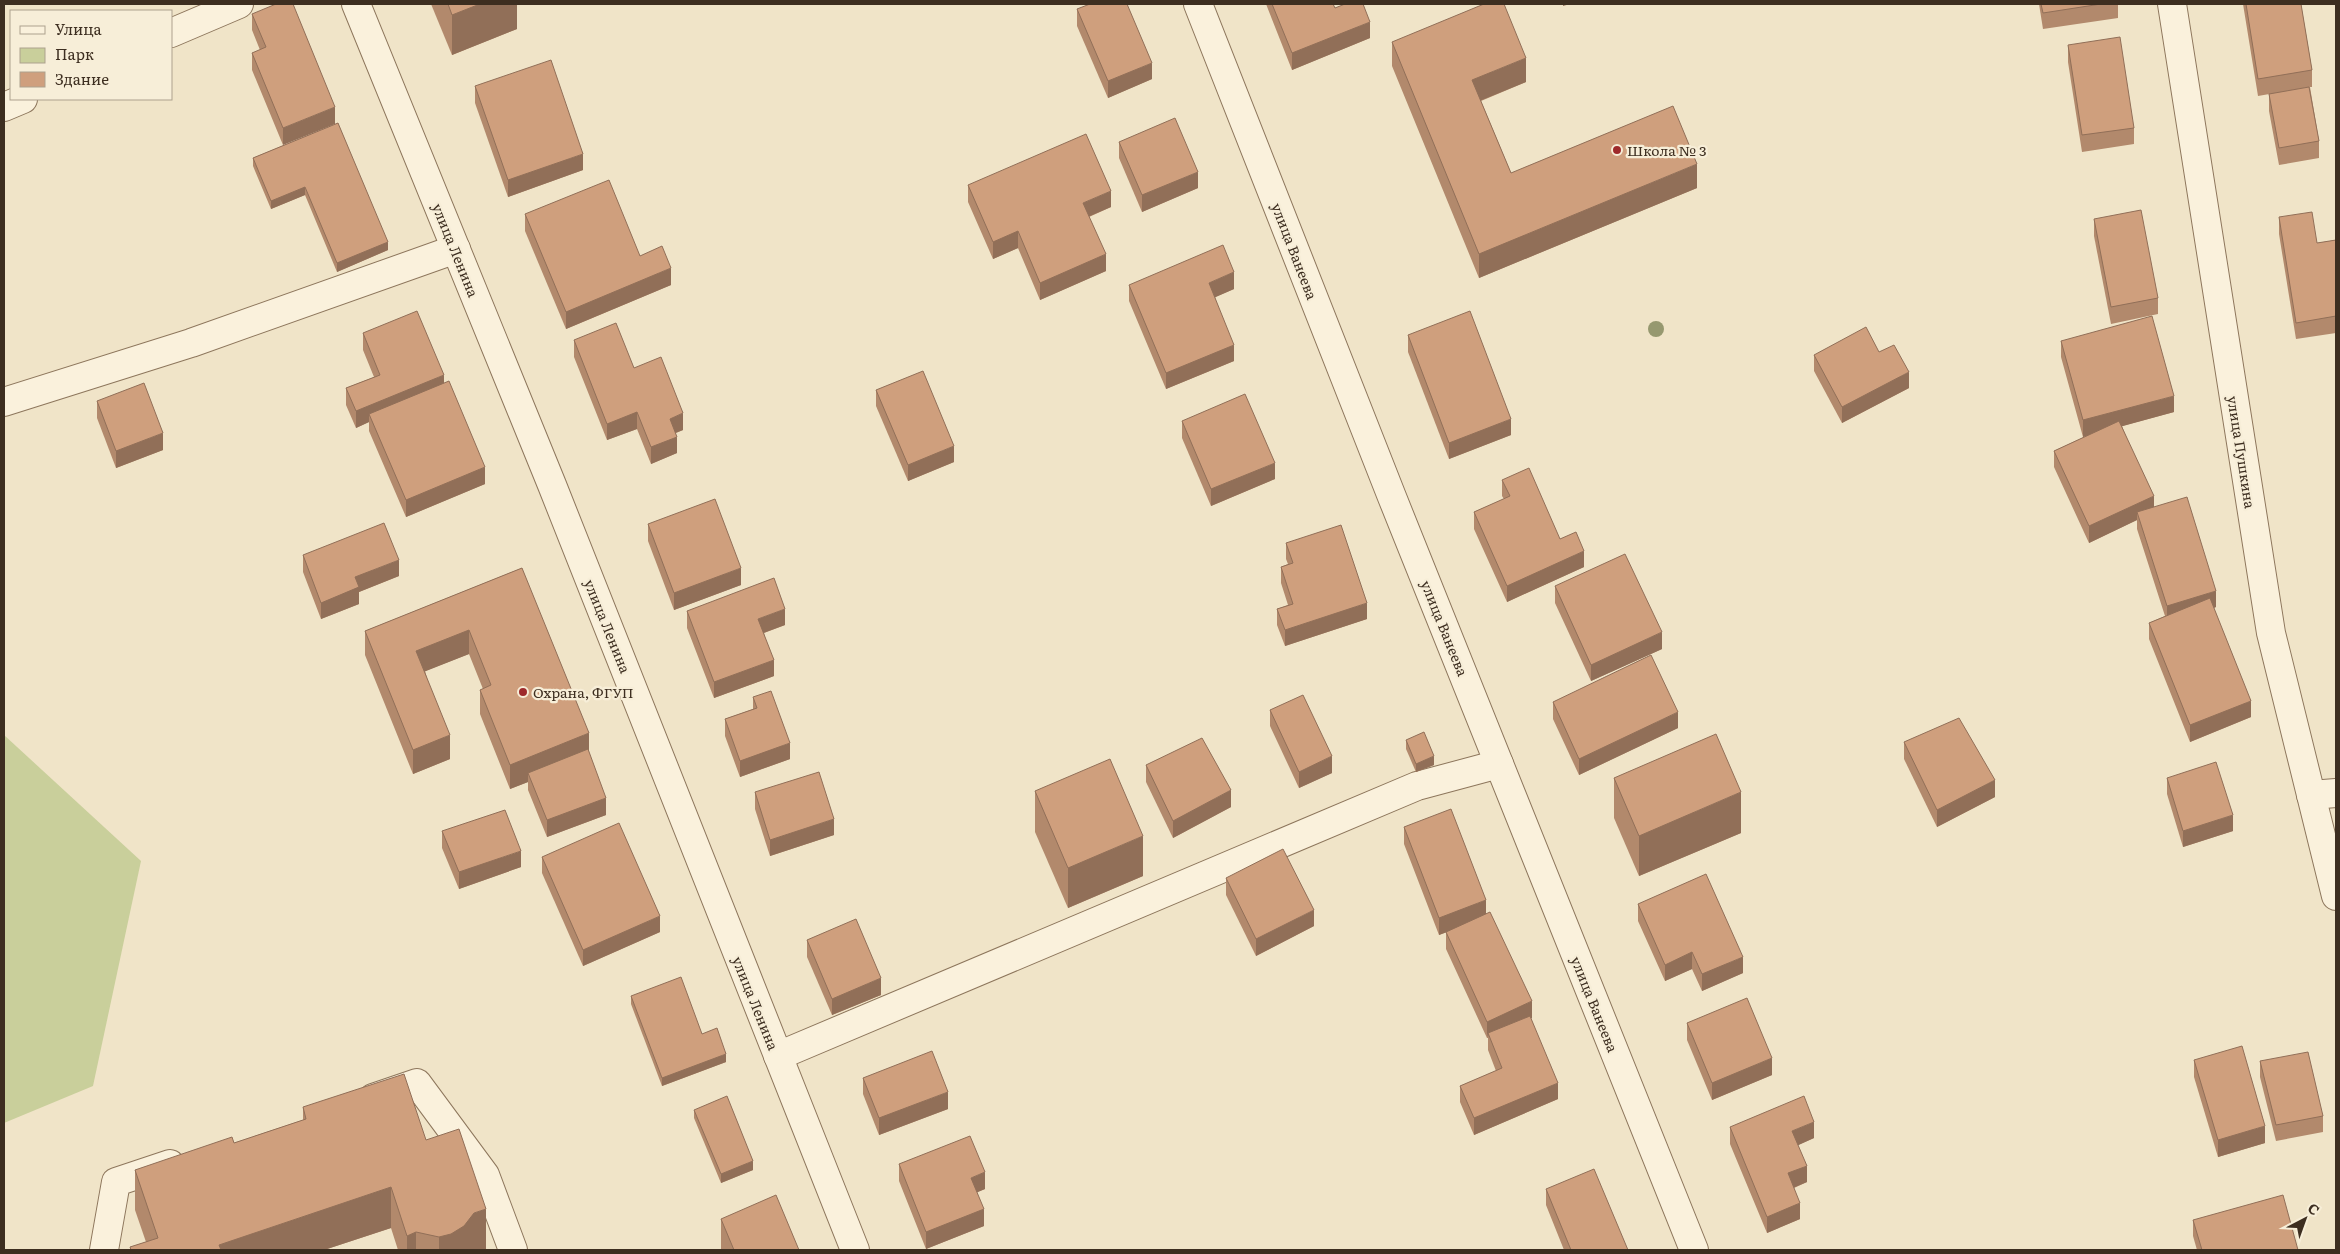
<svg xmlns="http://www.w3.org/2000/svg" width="2340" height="1254" font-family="Literata,serif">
<rect width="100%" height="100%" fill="#f0e4c8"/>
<!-- green -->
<polygon fill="#c9cf9b" points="4,735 141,861 93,1086 4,1123"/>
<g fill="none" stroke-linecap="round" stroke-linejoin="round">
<!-- minor casing -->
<g stroke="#8d765c" stroke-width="30">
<g id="minor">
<polyline points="356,4 552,485 855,1250"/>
<polyline points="1198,4 1392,497 1694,1250"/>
<polyline points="2172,4 2271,633 2336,896"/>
<polyline points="171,33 239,4"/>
<polyline points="4,107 23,99"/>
<polyline points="4,402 191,343 456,249"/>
<polyline points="2311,795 2336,793"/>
<polyline points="778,1056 1417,786 1499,764"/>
<polyline points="373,1098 417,1083 485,1175 513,1250"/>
<polyline points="104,1250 116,1182 170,1164"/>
</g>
</g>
<!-- minor -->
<use href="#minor" stroke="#faf1dc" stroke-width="28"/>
</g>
<!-- trees -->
<circle fill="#96986f" cx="1656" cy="329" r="8"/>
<!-- wall -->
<g fill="#b2896c">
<polygon points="293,4 283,145 252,70 252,53 260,50 252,30 252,14"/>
<polygon points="431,4 517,4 517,29 452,55"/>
<polygon points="1266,4 1333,4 1335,8 1370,38 1292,70"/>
<polygon points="2039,4 2118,4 2118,18 2043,29"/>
<polygon points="2243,4 2301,4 2312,70 2312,87 2310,87 2319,141 2319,158 2279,165 2269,111 2269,94 2292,90 2258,96"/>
<polygon points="1077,9 1152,79 1108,98 1077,26"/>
<polygon points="1392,42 1526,82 1481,101 1511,173 1697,188 1479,278 1392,66"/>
<polygon points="2068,45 2134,128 2134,144 2082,152 2068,62"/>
<polygon points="475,86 583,170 508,197 475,103"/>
<polygon points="338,123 388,250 337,272 305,195 271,209 253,166 253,158"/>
<polygon points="1119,142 1198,188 1142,212 1119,158"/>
<polygon points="968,185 1111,207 1089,217 1106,271 1040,300 1018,248 993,259 968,202"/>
<polygon points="525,214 640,256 671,285 566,329 525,231"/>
<polygon points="2279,217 2317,243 2336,240 2336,333 2296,339 2279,234"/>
<polygon points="2094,219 2158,298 2158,314 2111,324 2094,236"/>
<polygon points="1129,285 1234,289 1215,297 1234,361 1166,389 1129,301"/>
<polygon points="363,333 444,383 485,484 406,517 369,431 369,422 356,428 346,405 346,388 374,377 363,350"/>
<polygon points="1408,335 1511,435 1449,459 1408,352"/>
<polygon points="574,340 634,368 683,430 676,433 677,453 651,464 637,429 607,440 574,357"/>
<polygon points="2061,341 2174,412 2122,426 2154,507 2216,607 2214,608 2251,717 2190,742 2149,639 2149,623 2165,616 2137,529 2137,520 2089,543 2054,467 2054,451 2086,436 2083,437 2061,357"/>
<polygon points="1879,352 1909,388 1842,423 1814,371 1814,355"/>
<polygon points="876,390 954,462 908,481 876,406"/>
<polygon points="97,401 163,450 116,468 97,418"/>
<polygon points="1182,421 1275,479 1211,506 1182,438"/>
<polygon points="1502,480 1560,539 1584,567 1507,602 1474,529 1474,512 1504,499 1502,496"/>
<polygon points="648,524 741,585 674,610 648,541"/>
<polygon points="1286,543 1367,619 1285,646 1277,625 1277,609 1288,605 1281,583 1281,567 1288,564 1286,559"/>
<polygon points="303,555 399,576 359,592 359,604 321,619 303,572"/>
<polygon points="522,568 589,753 606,815 547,837 528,790 528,782 510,789 480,714 480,690 483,689 469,654 425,671 450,759 413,774 365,655 365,631"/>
<polygon points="1555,586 1662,649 1591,681 1555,603"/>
<polygon points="687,611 785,625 764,633 774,676 714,698 687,628"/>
<polygon points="753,697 790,759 740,777 725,736 725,719 753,709"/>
<polygon points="1553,702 1678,728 1579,775 1553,719"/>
<polygon points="1270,710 1332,773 1299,788 1270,726"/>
<polygon points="1406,740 1434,765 1416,772 1406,749"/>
<polygon points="1904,742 1995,797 1937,827 1904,759"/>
<polygon points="1146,765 1231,807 1173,838 1146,782"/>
<polygon points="1614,778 1741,833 1639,876 1614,818"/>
<polygon points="2167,778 2233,831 2183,847 2167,794"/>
<polygon points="1035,791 1143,876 1068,908 1035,832"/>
<polygon points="755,792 834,835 770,856 755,809"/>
<polygon points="1404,827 1486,914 1532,1018 1531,1018 1558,1099 1474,1135 1460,1102 1460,1086 1496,1071 1488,1050 1488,1038 1487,1038 1446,949 1446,932 1447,932 1439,935 1404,844"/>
<polygon points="442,831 521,867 459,889 442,848"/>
<polygon points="542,857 660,932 583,966 542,873"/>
<polygon points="1226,878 1314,926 1256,956 1226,895"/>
<polygon points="1638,904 1743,973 1702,991 1692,969 1665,981 1638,921"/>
<polygon points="807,940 881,995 832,1015 807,957"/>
<polygon points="631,996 702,1034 726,1062 662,1086 631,1004"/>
<polygon points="1687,1023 1772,1075 1712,1100 1687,1040"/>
<polygon points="2194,1060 2265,1143 2218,1157 2194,1077"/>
<polygon points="2260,1061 2323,1116 2323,1132 2276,1141 2260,1077"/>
<polygon points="863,1078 948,1109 879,1135 863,1094"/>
<polygon points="303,1107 426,1140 486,1249 482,1250 398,1250 391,1228 324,1250 130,1250 130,1247 146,1242 135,1210 135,1170 234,1143 303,1120"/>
<polygon points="694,1110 753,1170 721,1183 694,1118"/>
<polygon points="1730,1127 1814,1138 1798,1145 1807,1182 1794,1188 1800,1219 1767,1233 1730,1144"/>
<polygon points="899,1164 985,1189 977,1192 984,1226 926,1249 899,1181"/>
<polygon points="1546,1189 1628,1250 1564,1250 1546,1205"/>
<polygon points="721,1219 799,1250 721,1250"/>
<polygon points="2193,1220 2298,1250 2197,1250 2193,1236"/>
</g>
<!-- shaded-wall -->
<g fill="#916f58">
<polygon points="480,4 517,4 517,29 452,55 452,15"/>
<polygon points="1563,4 1570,4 1563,6"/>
<polygon points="1370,22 1370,38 1292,70 1292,53"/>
<polygon points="1526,58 1526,82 1472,104 1472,80"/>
<polygon points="1152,63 1152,79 1108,98 1108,81"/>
<polygon points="335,107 335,124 283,145 283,128"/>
<polygon points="583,154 583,170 508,197 508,180"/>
<polygon points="1697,164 1697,188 1479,278 1479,254"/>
<polygon points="1198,172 1198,188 1142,212 1142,195"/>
<polygon points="305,187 305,195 271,209 271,201"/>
<polygon points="1111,191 1111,207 1083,219 1083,203"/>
<polygon points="1018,231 1018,248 993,259 993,242"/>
<polygon points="388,242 388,250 337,272 337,263"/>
<polygon points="1106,254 1106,271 1040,300 1040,283"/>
<polygon points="671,268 671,285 566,329 566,312"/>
<polygon points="1234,272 1234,289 1209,300 1209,283"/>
<polygon points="1234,345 1234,361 1166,389 1166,373"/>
<polygon points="1909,372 1909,388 1842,423 1842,407"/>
<polygon points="444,375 444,392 369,414 369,422 356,428 356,411"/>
<polygon points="2174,396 2174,412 2083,437 2083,420"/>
<polygon points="637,412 637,429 607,440 607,424"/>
<polygon points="683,413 683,430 670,435 670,419"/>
<polygon points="1511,419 1511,435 1449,459 1449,443"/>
<polygon points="163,433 163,450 116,468 116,451"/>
<polygon points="677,437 677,453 651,464 651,447"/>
<polygon points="954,446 954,462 908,481 908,465"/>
<polygon points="1275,463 1275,479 1211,506 1211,489"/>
<polygon points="485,467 485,484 406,517 406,500"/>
<polygon points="2154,496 2154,513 2137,512 2137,520 2089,543 2089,526"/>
<polygon points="1584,551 1584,567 1507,602 1507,586"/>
<polygon points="399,560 399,576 359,592 359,604 321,619 321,603 355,577"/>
<polygon points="741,568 741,585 674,610 674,593"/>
<polygon points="2216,591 2216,607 2167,623 2167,606"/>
<polygon points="1367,603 1367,619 1285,646 1285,630"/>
<polygon points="785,609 785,625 758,635 758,619"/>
<polygon points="469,630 469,654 416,675 416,651"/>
<polygon points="1662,632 1662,649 1591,681 1591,665"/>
<polygon points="774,660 774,676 714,698 714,682"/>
<polygon points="2251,701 2251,717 2190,742 2190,725"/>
<polygon points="1678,712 1678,728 1579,775 1579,759"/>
<polygon points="589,733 589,757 528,773 528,782 510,789 510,765"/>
<polygon points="450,735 450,759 413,774 413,750"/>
<polygon points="790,743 790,759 740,777 740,761"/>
<polygon points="1332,756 1332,773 1299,788 1299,772"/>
<polygon points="1434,756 1434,765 1416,772 1416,764"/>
<polygon points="1995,780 1995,797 1937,827 1937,810"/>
<polygon points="1231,790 1231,807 1173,838 1173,821"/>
<polygon points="1741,792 1741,833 1639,876 1639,836"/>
<polygon points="606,798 606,815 547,837 547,820"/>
<polygon points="2233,815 2233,831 2183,847 2183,831"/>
<polygon points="834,819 834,835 770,856 770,840"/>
<polygon points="1143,836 1143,876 1068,908 1068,868"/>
<polygon points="521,851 521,867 459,889 459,872"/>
<polygon points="1486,900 1486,917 1439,935 1439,918"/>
<polygon points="1314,910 1314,926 1256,956 1256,939"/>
<polygon points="660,916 660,932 583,966 583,950"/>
<polygon points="1692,952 1692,969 1665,981 1665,965"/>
<polygon points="1743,957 1743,973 1702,991 1702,974"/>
<polygon points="881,978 881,995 832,1015 832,999"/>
<polygon points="1532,1001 1532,1018 1489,1037 1488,1033 1487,1038 1487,1022"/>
<polygon points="726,1054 726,1062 662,1086 662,1078"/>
<polygon points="1772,1058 1772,1075 1712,1100 1712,1083"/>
<polygon points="1558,1083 1558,1099 1474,1135 1474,1118"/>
<polygon points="948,1092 948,1109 879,1135 879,1118"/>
<polygon points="1814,1122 1814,1138 1792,1148 1792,1131"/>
<polygon points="2265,1126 2265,1143 2218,1157 2218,1140"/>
<polygon points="753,1161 753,1170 721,1183 721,1174"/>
<polygon points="1807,1166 1807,1182 1788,1190 1788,1173"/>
<polygon points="985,1172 985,1189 971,1195 971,1178"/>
<polygon points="391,1187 391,1228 324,1250 219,1250 219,1245"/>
<polygon points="1800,1203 1800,1219 1767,1233 1767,1217"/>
<polygon points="486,1209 486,1249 482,1250 439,1250 439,1237 474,1213"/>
<polygon points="984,1209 984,1226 926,1249 926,1232"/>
<polygon points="416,1232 416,1250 407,1250 407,1236"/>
</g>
<!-- building -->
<g fill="#cf9f7d" stroke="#916f58">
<polygon points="276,4 293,4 335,107 283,128 252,53 266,47 252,14"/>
<polygon points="448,4 480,4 452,15"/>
<polygon points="1090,4 1127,4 1152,63 1108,81 1077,9"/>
<polygon points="1272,4 1333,4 1335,8 1345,4 1363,4 1370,22 1292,53"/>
<polygon points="1484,4 1504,4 1526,58 1472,80 1511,173 1673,106 1697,164 1479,254 1392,42"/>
<polygon points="2041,4 2101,4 2043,13"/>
<polygon points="2246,4 2301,4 2312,70 2258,79"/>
<polygon points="2120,37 2134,128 2082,135 2068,45"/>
<polygon points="551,60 583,154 508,180 475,86"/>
<polygon points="2309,87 2319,141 2279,148 2269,94"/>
<polygon points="1175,118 1198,172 1142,195 1119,142"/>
<polygon points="338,123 388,242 337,263 305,187 271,201 253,158"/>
<polygon points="1086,134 1111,191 1083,203 1106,254 1040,283 1018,231 993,242 968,185"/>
<polygon points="609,180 640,256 662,246 671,268 566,312 525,214"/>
<polygon points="2141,210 2158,298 2111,307 2094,219"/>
<polygon points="2312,212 2317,243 2336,240 2336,316 2296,323 2279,217"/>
<polygon points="1223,245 1234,272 1209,283 1234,345 1166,373 1129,285"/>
<polygon points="417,311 444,375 356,411 346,388 380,375 363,333"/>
<polygon points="1470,311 1511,419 1449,443 1408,335"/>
<polygon points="2152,316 2174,396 2083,420 2061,341"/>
<polygon points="616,323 634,368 661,357 683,413 670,419 677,437 651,447 637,412 607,424 574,340"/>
<polygon points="1866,327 1879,352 1894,345 1909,372 1842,407 1814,355"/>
<polygon points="923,371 954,446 908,465 876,390"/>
<polygon points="449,381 485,467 406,500 369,414"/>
<polygon points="144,383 163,433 116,451 97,401"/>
<polygon points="1245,394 1275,463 1211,489 1182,421"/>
<polygon points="2119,421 2154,496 2089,526 2054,451"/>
<polygon points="1529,468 1560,539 1576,532 1584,551 1507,586 1474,512 1510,496 1502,480"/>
<polygon points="2187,497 2216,591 2167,606 2137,512"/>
<polygon points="715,499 741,568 674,593 648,524"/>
<polygon points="384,523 399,560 355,577 359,587 321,603 303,555"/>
<polygon points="1341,525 1367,603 1285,630 1277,609 1293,604 1281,567 1293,563 1286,543"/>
<polygon points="1625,554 1662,632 1591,665 1555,586"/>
<polygon points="522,568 589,733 510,765 480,690 491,685 469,630 416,651 450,735 413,750 365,631"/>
<polygon points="774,578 785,609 758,619 774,660 714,682 687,611"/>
<polygon points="2210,598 2251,701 2190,725 2149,623"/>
<polygon points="1651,655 1678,712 1579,759 1553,702"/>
<polygon points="771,691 790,743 740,761 725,719 757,708 753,697"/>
<polygon points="1303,695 1332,756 1299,772 1270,710"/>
<polygon points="1959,718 1995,780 1937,810 1904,742"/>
<polygon points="1424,732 1434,756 1416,764 1406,740"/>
<polygon points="1716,734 1741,792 1639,836 1614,778"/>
<polygon points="1202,738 1231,790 1173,821 1146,765"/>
<polygon points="588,749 606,798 547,820 528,773"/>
<polygon points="1110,759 1143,836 1068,868 1035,791"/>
<polygon points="2216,762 2233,815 2183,831 2167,778"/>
<polygon points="819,772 834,819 770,840 755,792"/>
<polygon points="1451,809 1486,900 1439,918 1404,827"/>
<polygon points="505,810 521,851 459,872 442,831"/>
<polygon points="619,823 660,916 583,950 542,857"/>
<polygon points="1283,849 1314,910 1256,939 1226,878"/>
<polygon points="1706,874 1743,957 1702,974 1692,952 1665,965 1638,904"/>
<polygon points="1490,912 1532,1001 1487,1022 1446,932"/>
<polygon points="856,919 881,978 832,999 807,940"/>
<polygon points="681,977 702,1034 717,1028 726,1054 662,1078 631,996"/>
<polygon points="1747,998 1772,1058 1712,1083 1687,1023"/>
<polygon points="1530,1016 1558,1083 1474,1118 1460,1086 1502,1068 1488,1033"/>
<polygon points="2242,1046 2265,1126 2218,1140 2194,1060"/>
<polygon points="932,1051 948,1092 879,1118 863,1078"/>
<polygon points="2308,1052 2323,1116 2276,1125 2260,1061"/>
<polygon points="404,1074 426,1140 459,1129 486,1209 474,1213 464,1226 451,1234 439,1237 416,1232 407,1236 391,1187 219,1245 221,1250 131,1250 130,1247 158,1238 135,1170 232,1137 234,1143 306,1119 303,1107"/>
<polygon points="727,1096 753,1161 721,1174 694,1110"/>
<polygon points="1804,1096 1814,1122 1792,1131 1807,1166 1788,1173 1800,1203 1767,1217 1730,1127"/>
<polygon points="970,1136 985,1172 971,1178 984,1209 926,1232 899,1164"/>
<polygon points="1594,1169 1628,1250 1571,1250 1546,1189"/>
<polygon points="776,1195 799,1250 734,1250 721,1219"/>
<polygon points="2283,1195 2298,1250 2202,1250 2193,1220"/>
</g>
<!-- markers -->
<g fill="#9e2a2b" stroke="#f7eed8" stroke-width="2">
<circle cx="1617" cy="150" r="5"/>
<circle cx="523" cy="692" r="5"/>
</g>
<g text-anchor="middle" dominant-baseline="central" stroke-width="4.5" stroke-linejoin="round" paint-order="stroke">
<!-- poi labels -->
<g font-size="14" fill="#3d2e20" stroke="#f7eed8" text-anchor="start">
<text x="1627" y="150">Школа № 3</text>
<text x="533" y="692">Охрана, ФГУП</text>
</g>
<!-- street labels -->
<g font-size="14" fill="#3d2e20" stroke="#f7eed8">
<text transform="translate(456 250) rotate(68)">улица Ленина</text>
<text transform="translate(1295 251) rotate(69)">улица Ванеева</text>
<text transform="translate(2242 452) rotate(81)">улица Пушкина</text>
<text transform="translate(608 626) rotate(68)">улица Ленина</text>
<text transform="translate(1445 628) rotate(68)">улица Ванеева</text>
<text transform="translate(756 1003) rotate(68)">улица Ленина</text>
<text transform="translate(1595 1004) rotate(68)">улица Ванеева</text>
</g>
</g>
<!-- border -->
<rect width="2340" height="1254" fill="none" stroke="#3d2e20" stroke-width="10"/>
<!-- legend -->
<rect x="10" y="10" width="162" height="90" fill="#f7eed8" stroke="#ada18e"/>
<rect x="20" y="26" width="25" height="8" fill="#faf1dc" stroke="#ada18e"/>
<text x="55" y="35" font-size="15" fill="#3d2e20">Улица</text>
<rect x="20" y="48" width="25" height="15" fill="#c9cf9b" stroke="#ada18e"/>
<text x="55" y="60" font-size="15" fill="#3d2e20">Парк</text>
<rect x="20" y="72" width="25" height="15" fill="#cf9f7d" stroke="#ada18e"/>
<text x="55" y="85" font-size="15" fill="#3d2e20">Здание</text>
<!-- north arrow -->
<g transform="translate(2305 1219) rotate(41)" stroke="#f7eed8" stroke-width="4" paint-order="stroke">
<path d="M0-4L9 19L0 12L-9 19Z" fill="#3d2e20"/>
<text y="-8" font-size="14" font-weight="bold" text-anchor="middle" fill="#3d2e20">С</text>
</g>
</svg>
